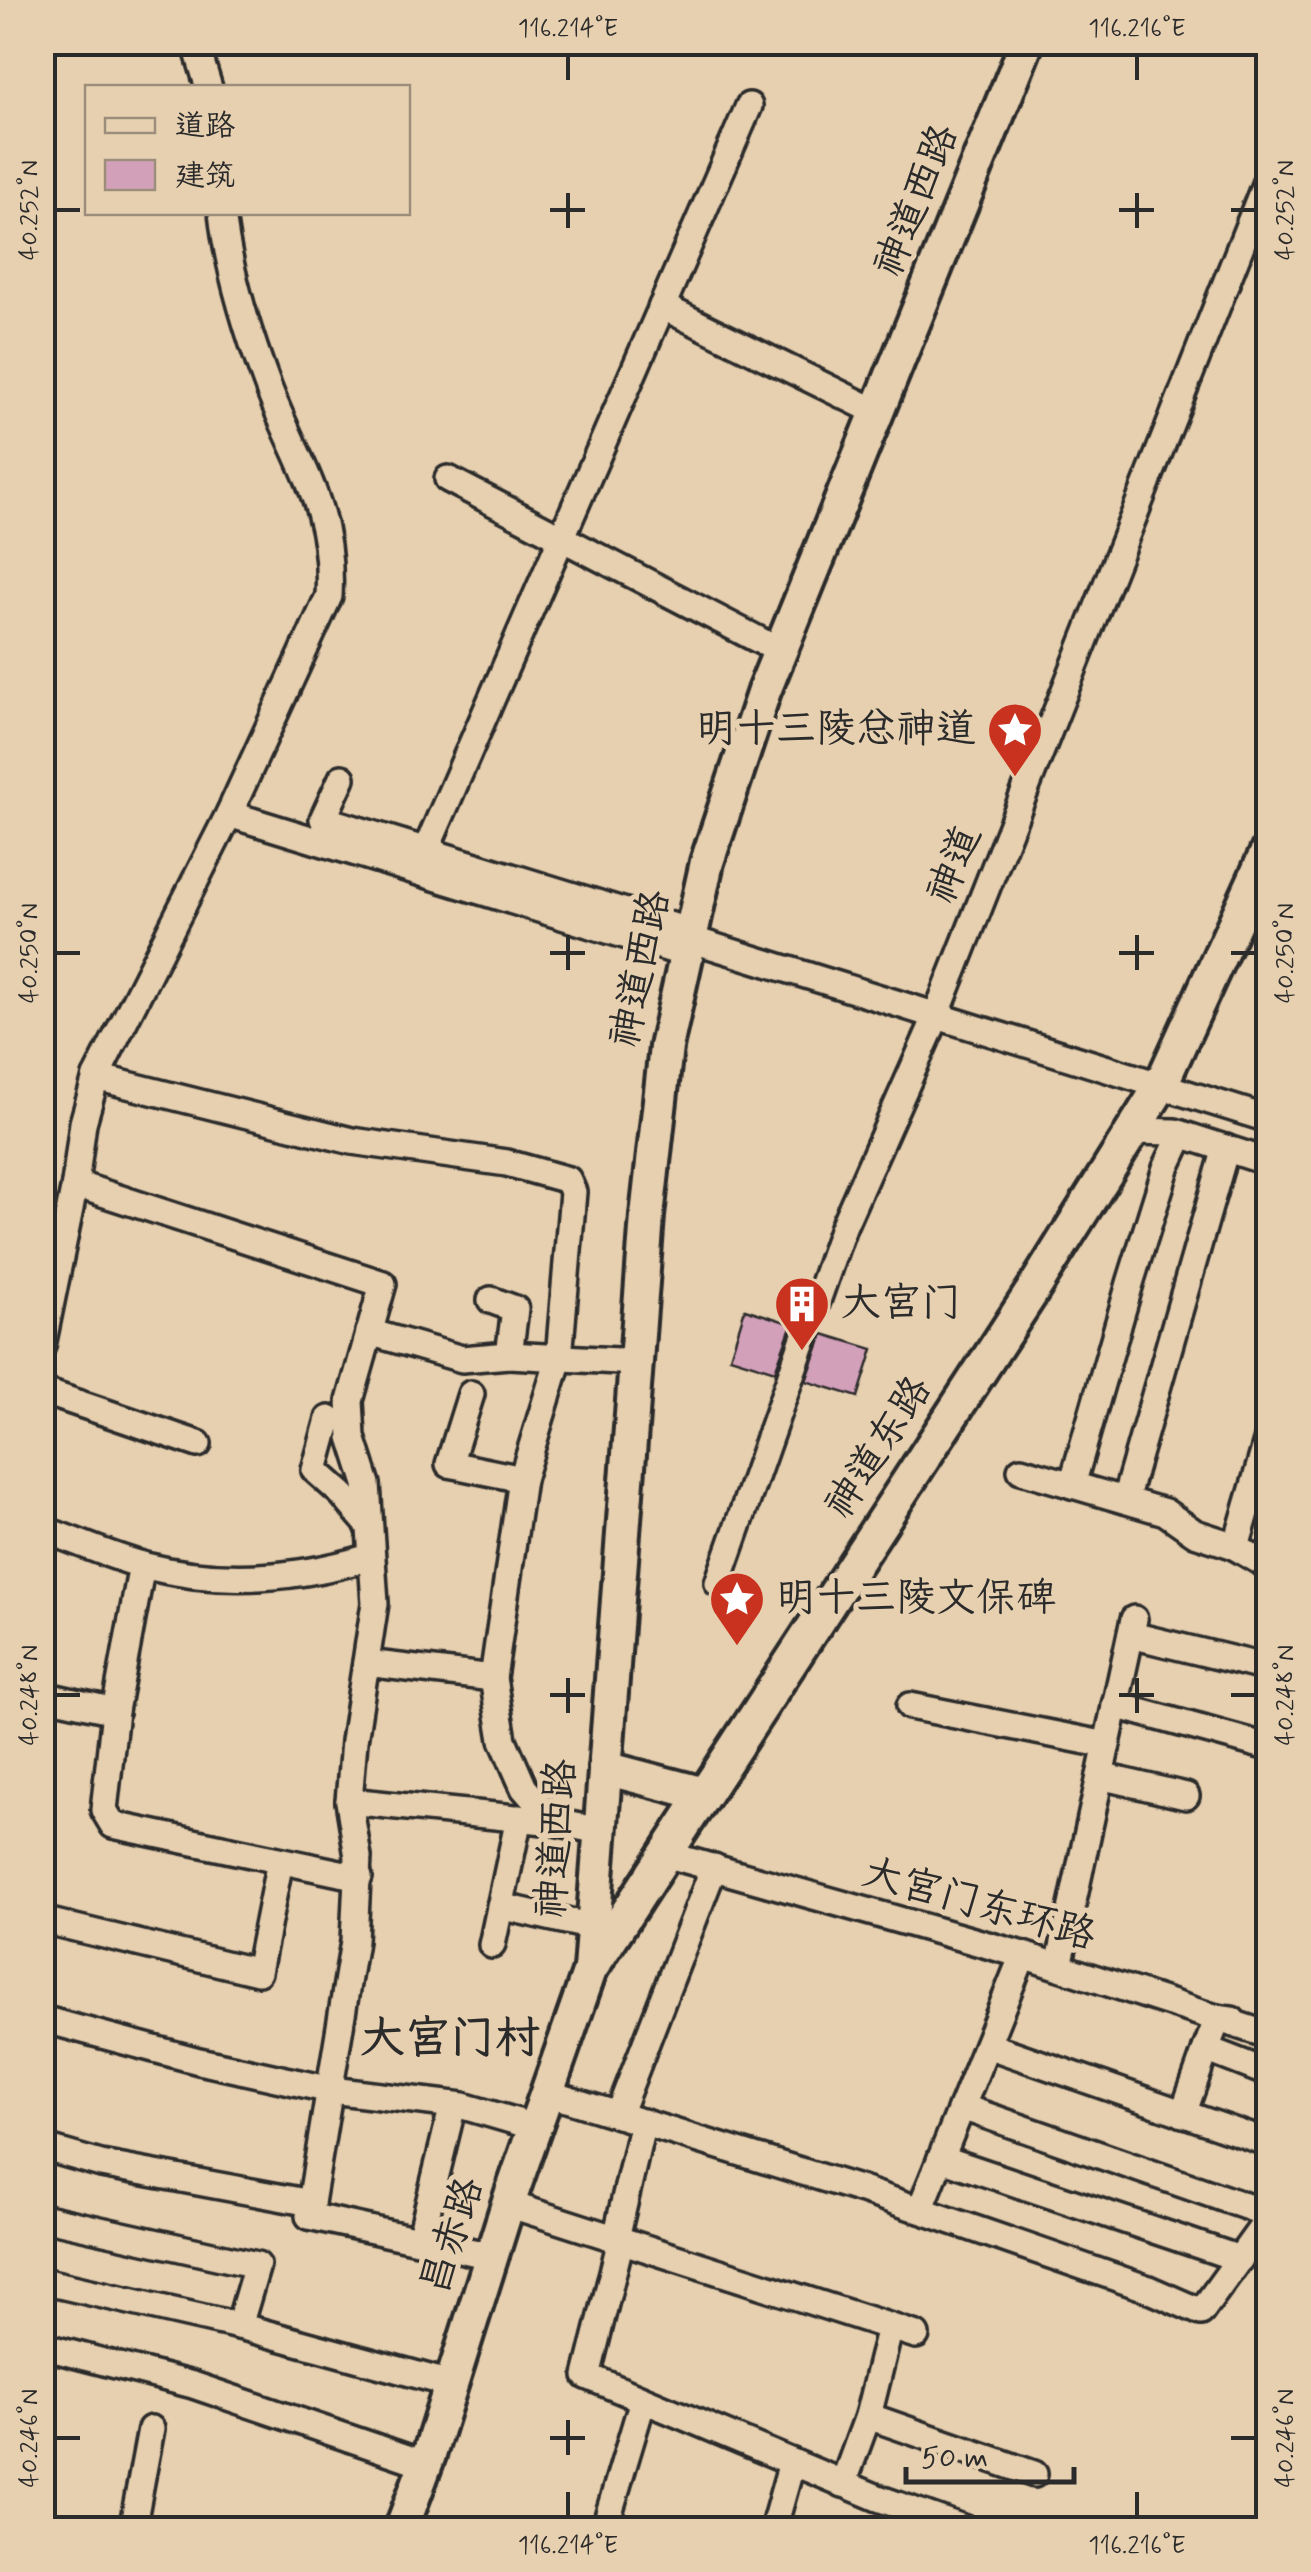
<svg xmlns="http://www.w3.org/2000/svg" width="1311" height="2572" font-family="Mynerve,'LXGW WenKai TC',sans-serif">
<rect width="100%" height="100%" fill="#e7d0b0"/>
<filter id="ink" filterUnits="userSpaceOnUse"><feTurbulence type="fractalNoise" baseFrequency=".01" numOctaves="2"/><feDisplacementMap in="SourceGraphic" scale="20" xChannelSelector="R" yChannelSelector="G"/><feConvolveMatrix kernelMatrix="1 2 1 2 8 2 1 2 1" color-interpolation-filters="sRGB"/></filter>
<g filter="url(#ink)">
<!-- building -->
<g fill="#d3a0ba" stroke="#2b2b2b" stroke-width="2.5">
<polygon points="745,1309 792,1324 775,1371 730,1357"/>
<polygon points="823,1334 873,1349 858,1397 806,1381"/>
</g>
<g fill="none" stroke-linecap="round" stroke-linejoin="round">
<!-- minor casing -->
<g stroke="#2b2b2b" stroke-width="32">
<g id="minor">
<polyline points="195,42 209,88"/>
<polyline points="662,306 877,412"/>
<polyline points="448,479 780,651"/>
<polyline points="342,778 323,819 691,932"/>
<polyline points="229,814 686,954"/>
<polyline points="426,850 749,106"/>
<polyline points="690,939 1268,1119"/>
<path d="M96,1077L229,814L329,596C334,506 297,464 267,384C247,330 228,270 222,212"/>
<polyline points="1132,1131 1175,1132 1268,1162"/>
<polyline points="75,1184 383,1284 350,1401 352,1437 367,1484 375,1603 354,1741 349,1801 358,1857 354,1941 311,2203"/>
<polyline points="491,1300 515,1309 509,1355 636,1362"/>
<polyline points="369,1332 462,1359 509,1355"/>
<polyline points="42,1346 75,1184 83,1123 96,1077 352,1141 507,1163 568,1180 573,1192 559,1358 522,1479 493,1678 503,1740 524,1788 554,1822 601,1831"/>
<polyline points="42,1391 198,1444"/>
<polyline points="471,1394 449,1464 522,1479"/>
<polyline points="329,1419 315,1470 342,1494 367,1523"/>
<polyline points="1021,1470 1165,1512 1195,1533 1232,1545 1268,1566"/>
<polyline points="1072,1485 1131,1280 1166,1168 1182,1134"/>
<polyline points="1125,1500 1226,1148"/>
<path d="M42,1529C76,1541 111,1557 146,1566C220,1585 297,1579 370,1557"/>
<polyline points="1236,1547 1268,1438"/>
<polyline points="142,1565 115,1711 104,1810 113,1825 359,1877"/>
<polyline points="718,1583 843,1227 930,1031 1268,177"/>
<polyline points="1131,1635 1255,1665"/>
<polyline points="366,1663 493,1678"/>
<polyline points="42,1695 115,1711"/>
<polyline points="1115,1705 1268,1747"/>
<polyline points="910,1706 1107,1745"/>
<polyline points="1100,1776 1186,1796"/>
<polyline points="349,1801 554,1822"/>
<polyline points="665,1854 1023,1955 1268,2035"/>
<polyline points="500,1906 593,1927"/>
<polyline points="42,1920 258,1972 280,1861"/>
<polyline points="492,1945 519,1818"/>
<polyline points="1059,1966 1134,1619"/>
<polyline points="42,2019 199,2061 331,2090 463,2106 535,2127"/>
<polyline points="1232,2020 1218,2018 1206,2049 1268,2073"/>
<polyline points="987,2045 1268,2143"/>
<polyline points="547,2093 862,2190 1146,2288 1201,2312 1268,2219"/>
<polyline points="962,2107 1268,2214"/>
<polyline points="1183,2114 1206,2049"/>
<polyline points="618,2115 714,1867"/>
<polyline points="42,2147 101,2164 311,2203 309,2216 491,2256"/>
<polyline points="941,2158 1240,2259"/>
<polyline points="508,2204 916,2335"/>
<polyline points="920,2210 1023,1955"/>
<polyline points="42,2217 257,2265 239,2326 451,2384"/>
<polyline points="616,2238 643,2122"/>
<polyline points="420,2240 453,2105"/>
<polyline points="621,2240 587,2376 878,2498 969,2530"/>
<polyline points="42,2281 239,2326"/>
<polyline points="42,2346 193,2385 425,2464"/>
<polyline points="868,2416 1034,2474"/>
<polyline points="843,2484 868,2416 890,2327"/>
<polyline points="132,2530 151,2429"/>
<polyline points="604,2530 643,2400"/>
<polyline points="773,2530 792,2462"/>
</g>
</g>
<!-- major casing -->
<g stroke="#2b2b2b" stroke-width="40">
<g id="major">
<polyline points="605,1768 704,1794"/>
<polyline points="590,1970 647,1216 666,1047 707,862 764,691 1027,42"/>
<polyline points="401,2530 429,2455 508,2204 590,1970 1035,1287 1160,1087 1268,850"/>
</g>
</g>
<!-- minor -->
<use href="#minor" stroke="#e7d0b0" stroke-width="25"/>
<!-- major -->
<use href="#major" stroke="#e7d0b0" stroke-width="32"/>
</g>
</g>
<!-- ticks -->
<path fill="none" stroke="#2b2b2b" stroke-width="4" d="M568,55V80M1137,55V80M568,193V228M1137,193V228M55,210H80M550,210H585M1119,210H1154M1231,210H1256M568,935V970M1137,935V970M55,953H80M550,953H585M1119,953H1154M1231,953H1256M568,1678V1713M1137,1678V1713M55,1695H80M550,1695H585M1119,1695H1154M1231,1695H1256M568,2420V2455M55,2438H80M550,2438H585M1231,2438H1256M568,2492V2517M1137,2492V2517"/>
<!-- icons -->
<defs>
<g id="sight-pin" transform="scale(2.875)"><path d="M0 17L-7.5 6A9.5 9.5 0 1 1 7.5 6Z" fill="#c8321e" stroke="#e7d0b0"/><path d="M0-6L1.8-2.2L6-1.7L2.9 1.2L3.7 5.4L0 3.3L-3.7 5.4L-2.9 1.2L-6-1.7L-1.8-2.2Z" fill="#fff"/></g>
<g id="building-pin" transform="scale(2.875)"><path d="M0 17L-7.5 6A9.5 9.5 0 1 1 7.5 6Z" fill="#c8321e" stroke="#e7d0b0"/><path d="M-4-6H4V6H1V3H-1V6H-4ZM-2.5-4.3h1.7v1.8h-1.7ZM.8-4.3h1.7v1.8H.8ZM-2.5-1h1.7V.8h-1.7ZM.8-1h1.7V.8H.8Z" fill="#fff"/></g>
</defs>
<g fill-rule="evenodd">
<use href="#sight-pin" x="1015" y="730"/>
<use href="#building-pin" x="802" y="1304"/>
<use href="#sight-pin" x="737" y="1599"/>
</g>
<g text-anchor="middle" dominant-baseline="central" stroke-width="10" stroke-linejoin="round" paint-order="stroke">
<!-- street labels -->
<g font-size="40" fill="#2b2b2b" stroke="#e7d0b0">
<text transform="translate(917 201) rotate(-68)">神道西路</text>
<text transform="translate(955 865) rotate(-68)">神道</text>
<text transform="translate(641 969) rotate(-78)">神道西路</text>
<text transform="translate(879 1448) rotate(-57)">神道东路</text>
<text transform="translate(557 1839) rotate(-86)">神道西路</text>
<text transform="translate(979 1905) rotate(16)">大宫门东环路</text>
<text transform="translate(453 2236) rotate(-72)">昌赤路</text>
</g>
<!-- poi labels -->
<g font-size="40" fill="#2b2b2b" stroke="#e7d0b0" text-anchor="start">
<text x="976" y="730" text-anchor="end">明十三陵总神道</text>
<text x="841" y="1304">大宫门</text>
<text x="776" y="1599">明十三陵文保碑</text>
</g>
<!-- quarter labels -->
<g font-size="45" font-weight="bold" fill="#2b2b2b" stroke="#e7d0b0">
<text x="450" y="2039">大宫门村</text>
</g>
</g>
<!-- margin -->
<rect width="1311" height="2572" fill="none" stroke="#e7d0b0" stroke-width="110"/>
<!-- legend -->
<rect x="85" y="85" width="325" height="130" fill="#e7d0b0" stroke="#9c8e7b" stroke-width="2.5"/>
<rect x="105" y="118" width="50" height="15" fill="#e7d0b0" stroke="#9c8e7b" stroke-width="2.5"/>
<text x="175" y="135" font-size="30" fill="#2b2b2b">道路</text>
<rect x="105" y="160" width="50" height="30" fill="#d3a0ba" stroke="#9c8e7b" stroke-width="2.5"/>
<text x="175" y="185" font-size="30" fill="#2b2b2b">建筑</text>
<!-- scale -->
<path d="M906 2467v15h168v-15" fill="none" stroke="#2b2b2b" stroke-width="5"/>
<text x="921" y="2467" font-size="30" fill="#2b2b2b" stroke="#e7d0b0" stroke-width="8" paint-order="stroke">50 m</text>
<rect x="55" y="55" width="1201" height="2462" fill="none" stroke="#2b2b2b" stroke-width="4"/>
<g font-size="25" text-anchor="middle" fill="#2b2b2b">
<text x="568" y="36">116.214°E</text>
<text x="1137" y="36">116.216°E</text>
<text transform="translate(28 210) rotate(-90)" y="9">40.252°N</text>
<text transform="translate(1284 210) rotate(-90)" y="9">40.252°N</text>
<text transform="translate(28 953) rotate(-90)" y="9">40.250°N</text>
<text transform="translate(1284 953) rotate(-90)" y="9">40.250°N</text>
<text transform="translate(28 1695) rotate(-90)" y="9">40.248°N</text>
<text transform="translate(1284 1695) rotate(-90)" y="9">40.248°N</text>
<text transform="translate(28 2438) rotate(-90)" y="9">40.246°N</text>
<text transform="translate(1284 2438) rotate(-90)" y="9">40.246°N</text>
<text x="568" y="2553">116.214°E</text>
<text x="1137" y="2553">116.216°E</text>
</g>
</svg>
